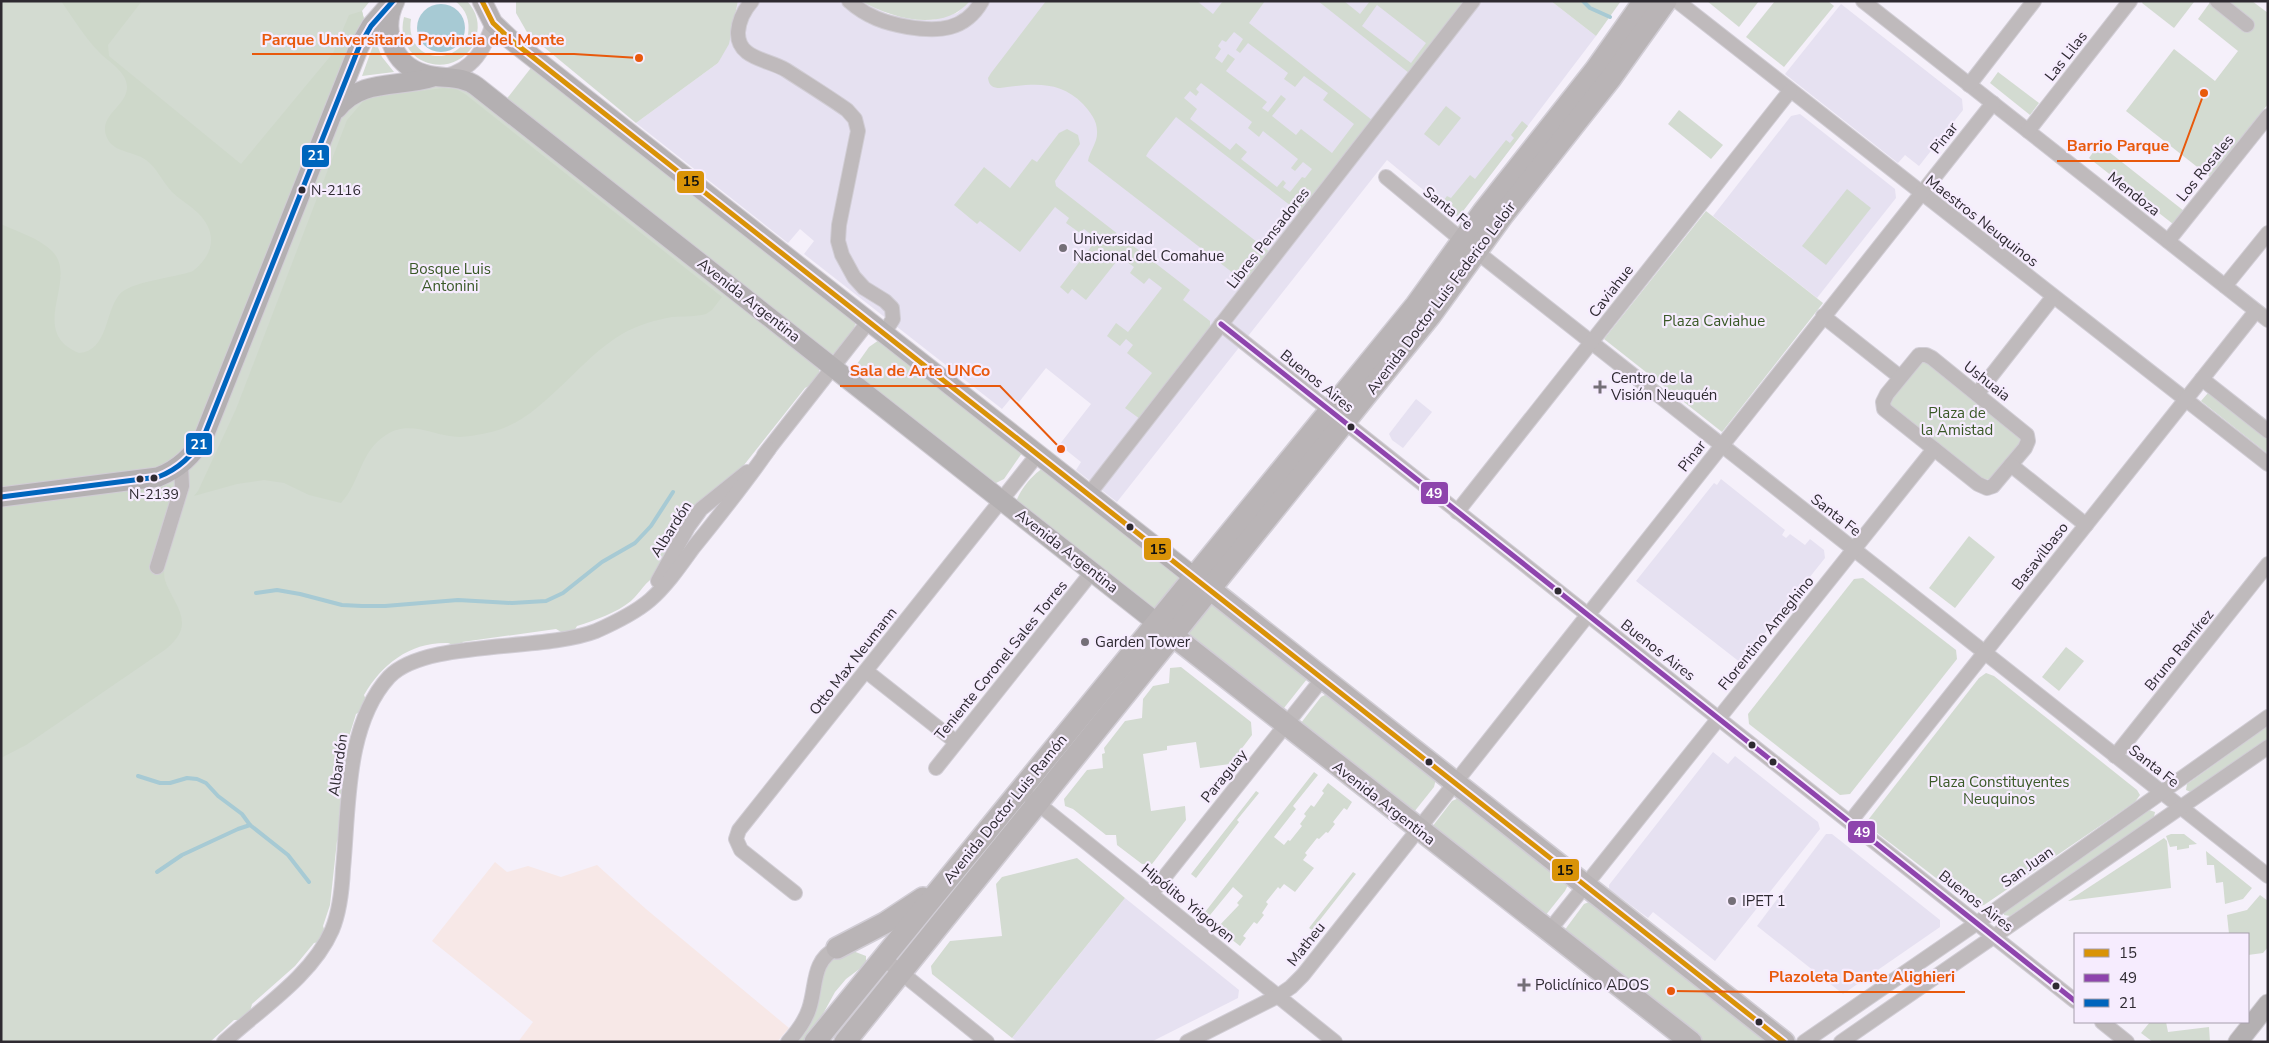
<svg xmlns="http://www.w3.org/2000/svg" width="2269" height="1043" font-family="'Nunito Sans',sans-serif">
<rect width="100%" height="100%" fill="#f5f0fa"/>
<!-- commercial -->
<polygon fill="#f7e8e7" points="495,862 507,872 528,866 561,877 597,865 646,909 789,1028 777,1042 518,1042 533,1022 432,941"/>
<!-- education -->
<g fill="#e6e1f1">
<polygon points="738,1 861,1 888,14 918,20 932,20 957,13 970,1 1551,1 1596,36 1460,215 1455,216 1387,160 1117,502 1076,470 1081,462 1066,450 1062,454 1056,449 1091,404 1046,368 1019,402 1012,397 1002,409 804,254 814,241 800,229 788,243 636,123 718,63 732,33"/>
<polygon points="1841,4 1962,99 1963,110 1919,166 1905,155 1898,163 1785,74"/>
<polygon points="1800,114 1895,189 1896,198 1817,298 1713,216 1791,116"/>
<polygon points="1416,399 1432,412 1403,448 1392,440 1389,434"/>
<polygon points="1721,479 1785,530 1782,535 1786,538 1790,534 1805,545 1810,539 1824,550 1825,558 1741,663 1636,581 1714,483 1717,485"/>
<polygon points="1713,752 1728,764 1735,756 1818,822 1820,829 1715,961 1653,912 1648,918 1609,889 1609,885"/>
<polygon points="1826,834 1832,834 1940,920 1940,927 1843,994 1757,926"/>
<polygon points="1125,898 1239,990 1238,998 1151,1042 1018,1042 1012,1038"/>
</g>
<!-- green -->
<g fill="#d3dbd1" fill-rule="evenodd">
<path d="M1,1H370L362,11L365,23L326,113L364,94L453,84L467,88L819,369C820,378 813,384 805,388L744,465L696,504L675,535L661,560L662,567L657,576C646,580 640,593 631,601C616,613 596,620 577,626L574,631L563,633L556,629L462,642L466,645C463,645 458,647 455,646C452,646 450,643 448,643C410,642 382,664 364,695L366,700L361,711L356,714L347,743L340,819L344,823L343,834L337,841L330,905L323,926L325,932L319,942L314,943L295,966L252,1004L250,1012L241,1020H234L210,1042H1Z"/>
<path d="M455,1H467C477,12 480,24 476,38L468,35C470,21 467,10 455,1Z"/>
<polygon points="516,1 738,1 729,44 718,63 636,123 528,34 516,13"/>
<path d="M861,1H970C943,33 893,19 861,1Z"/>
<path d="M1046,1H1197L1213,14L1223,1H1265L1249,23L1372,120L1300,213L1176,117L1149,151L1146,156L1270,252L1246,283L1088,161C1090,150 1098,142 1097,131C1097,120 1090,112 1083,104C1059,79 1031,84 1000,88C993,88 989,86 988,78L991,73ZM1234,32L1243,39L1236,50L1240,53L1248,43L1288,73L1284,79L1295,87L1304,76L1328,93L1323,100L1354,124L1332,153L1301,129L1296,135L1272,116L1286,99L1281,95L1268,112L1262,108L1267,102L1226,71L1235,59L1228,54L1222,63L1215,58L1221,49L1218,46L1222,40L1226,42ZM1201,83L1252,122L1248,128L1259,137L1263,131L1298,159L1291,168L1295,171L1303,162L1312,169L1305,178L1302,177L1290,192L1283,187L1286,183L1283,180L1277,187L1241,159L1247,152L1236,143L1230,150L1190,119L1197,109L1184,98L1190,91L1196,96L1199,92L1196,89Z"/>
<path d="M1318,1H1344L1360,14L1370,1H1465L1409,73ZM1377,5L1426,43L1411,63L1362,26Z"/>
<polygon points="1551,1 1621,1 1596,36"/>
<polygon points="1707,1 1759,1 1739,27"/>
<polygon points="1775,1 1828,1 1834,6 1784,67 1746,37"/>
<polygon points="2143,1 2193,1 2194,2 2174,28 2142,3"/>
<polygon points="2211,1 2252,1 2268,13 2268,104 2210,177 2126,111 2174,49 2215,81 2238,51 2198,19"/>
<path d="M404,17L411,19C405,55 444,69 465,42L473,46C448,83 393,61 404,17Z"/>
<polygon points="375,40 382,57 394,72 362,76"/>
<polygon points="534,64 856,323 853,330 835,353 831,355 505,101"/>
<polygon points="1998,72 2039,103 2030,115 1990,83"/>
<polygon points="1446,106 1461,118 1439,146 1424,134"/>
<polygon points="1679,110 1723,145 1711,159 1668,124"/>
<polygon points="1522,121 1528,126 1460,215 1455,216 1441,204 1447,196 1451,198 1470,175 1475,179 1506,140 1510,143 1514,138 1511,135"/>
<polygon points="1067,129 1078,135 1080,144 1055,181 1056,186 1190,290 1183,300 1210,321 1210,328 1140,419 1125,408 1152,373 1127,353 1133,345 1126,339 1120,346 1107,336 1116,323 1128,332 1162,288 1149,278 1144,284 1130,273 1134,267 1120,257 1086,300 1072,289 1068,294 1060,287 1097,239 1084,229 1080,233 1066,223 1069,218 1055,207 1020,252 980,221 977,224 954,205 984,167 1010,188 1032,159 1037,162 1059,133"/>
<polygon points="2099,144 2184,211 2173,224 2089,158"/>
<polygon points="1847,189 1871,208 1826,265 1802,246"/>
<polygon points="1706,211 1823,303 1722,432 1604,339"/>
<polygon points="879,340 1022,453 1004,479 994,484 852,371 869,347"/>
<polygon points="1926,361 2021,436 2019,444 1990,480 1982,478 1891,406 1891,400 1919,363"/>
<polygon points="2208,393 2268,440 2268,454 2201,401"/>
<path d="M1042,469L1181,577L1155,613L1016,503C1018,492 1033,474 1042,469Z"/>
<polygon points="1969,536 1995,557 1955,608 1929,588"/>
<polygon points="1863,578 1956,650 1957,659 1850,794 1840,795 1749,724 1748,714 1854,579"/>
<polygon points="1211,604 1214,604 1307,679 1284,708 1281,710 1188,636 1188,632"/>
<polygon points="2066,647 2084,661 2059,691 2042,677"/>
<polygon points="1181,667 1251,722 1252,735 1230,764 1200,768 1196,742 1167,746 1167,750 1143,754 1151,811 1185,806 1186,820 1152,864 1142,864 1117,845 1116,835 1106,835 1073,809 1065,806 1064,799 1087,770 1103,768 1102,754 1105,753 1104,748 1125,721 1142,718 1143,699 1153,686 1169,683 1170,668"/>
<polygon points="1986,673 1994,676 2137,790 2140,795 2135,802 1984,905 1974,907 1872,829 1868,820 1979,678"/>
<polygon points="1327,694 1436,779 1434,787 1414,812 1301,723 1321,697"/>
<polygon points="2268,726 2268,739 2193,793 2186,790 2187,784"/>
<polygon points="1314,772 1318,775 1293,806 1296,809 1274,837 1284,845 1288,840 1290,841 1302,826 1300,824 1306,816 1304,814 1311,805 1314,807 1324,793 1322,791 1328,783 1352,802 1347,810 1344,808 1333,822 1335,824 1328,833 1326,832 1319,839 1317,838 1305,853 1307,855 1303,860 1314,868 1295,892 1284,884 1280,889 1278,887 1266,902 1268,904 1262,913 1264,915 1257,924 1254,922 1243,936 1246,938 1240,946 1217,928 1239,905 1237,903 1243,896 1233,887 1206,920 1202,916"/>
<polygon points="1256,791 1259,793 1237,820 1239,822 1196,878 1191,874"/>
<polygon points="1461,797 1568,885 1565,891 1545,916 1432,827 1452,801"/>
<polygon points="2149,810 2155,812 2154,817 2010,916 2004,915 2004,912"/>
<polygon points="2171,834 2184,834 2197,844 2189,845 2189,848 2177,850 2177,846 2170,847 2166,836"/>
<polygon points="2164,838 2167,841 2171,888 2068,901"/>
<polygon points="2206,851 2252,888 2243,899 2225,904 2223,882 2216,883 2214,865 2207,865"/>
<polygon points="1077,858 1125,898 1012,1038 932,974 931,966 950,941 1002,936 996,884 1002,877"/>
<polygon points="1353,872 1356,874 1312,930 1309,928"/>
<polygon points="2260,895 2268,901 2268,947 2263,953 2248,955 2248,934 2229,934 2227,915 2247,910"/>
<polygon points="1589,902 1594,902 1774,1042 1699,1042 1564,931 1584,904"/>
<path d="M853,951L866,956V964L846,979L835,992L818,1023L804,1042H796C804,1031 813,1022 817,1008C822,992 817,968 834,957C839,954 847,953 853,951Z"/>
<polygon points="2150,1022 2166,1022 2168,1032 2209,1027 2210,1042 2153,1042 2141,1033"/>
</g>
<!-- forest -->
<g fill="#ced8ca">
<path d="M61,1H142L108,45L109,56L241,164L333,53L349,15L362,11L365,23L196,438L166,467L1,490V224C18,232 39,238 52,251C80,279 26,331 79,353C108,351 105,312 119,295C130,281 175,278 193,271C214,254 218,233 198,213C190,205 180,200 172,192C162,181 157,168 146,160C134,151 114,153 107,138C97,116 126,107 127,88C128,73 109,62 100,53C85,38 73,18 61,1Z"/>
<path d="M444,88L456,89L465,94L722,297L712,310L706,314C695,317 684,316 672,317C655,320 638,325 622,334C581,358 547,411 504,428C491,433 473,436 460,437C434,437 411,419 386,435C360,451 360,483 341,503L309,495L284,483L264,480L237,484L194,496L198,491L236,409L347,120L366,98Z"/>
<path d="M162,483L170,485L174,490C171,510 161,563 165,580C169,594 182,608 182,623C182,634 174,642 166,649L26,745L1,758V502Z"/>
</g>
<!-- water -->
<circle fill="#a7cad4" cx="441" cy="28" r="24"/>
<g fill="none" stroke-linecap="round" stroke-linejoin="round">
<!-- stream -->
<g stroke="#a7cad4" stroke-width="4">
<polyline points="1583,1 1590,8 1610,17"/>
<polyline points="256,593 277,590 300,594 342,605 362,606 385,606 458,600 512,603 546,601 563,593 602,562 635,543 651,526 673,492"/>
<polyline points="138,776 160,783 170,783 187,778 197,779 206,783 218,796 242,814 250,825 288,855 309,882"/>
<polyline points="157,872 182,855 238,829 250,825"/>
</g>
<!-- street casing -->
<g stroke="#d1cdd5" stroke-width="16">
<g id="street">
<path d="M752,1C744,10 739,20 738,32C737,59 768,59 786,70C806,83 827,96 847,110L855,119L858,131L839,225L838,241L842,255L854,277L864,288L885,301L892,308L893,319L884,333"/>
<path d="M849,1C867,17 885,23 908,27C938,32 965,31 982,1"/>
<polyline points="1677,1 2268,464"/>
<polyline points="1863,1 2268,320"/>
<polyline points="2217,1 2247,25"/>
<path d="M445,76C473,70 485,49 493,23"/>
<polyline points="1969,85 2034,1"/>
<polyline points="2028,131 2130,1"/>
<polyline points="1386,177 1463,241 2268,876"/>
<polyline points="2168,241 2268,116"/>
<polyline points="2225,286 2268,233"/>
<polyline points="1823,316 1900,377"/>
<polyline points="1221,324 2075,1001"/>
<polygon points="1919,355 1926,355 1932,358 2027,435 2028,441 2025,448 1993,486 1987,488 1978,484 1884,409 1883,402 1887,394"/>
<polyline points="2202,379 2268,431"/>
<polyline points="1977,394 2053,297"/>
<polyline points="764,455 869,321"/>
<polyline points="2011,465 2086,525"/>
<polyline points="1089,494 1473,1"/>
<polyline points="1457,512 1790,91"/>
<polyline points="157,567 182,486 181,465"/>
<polyline points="658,581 688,527 701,509 747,472"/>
<polyline points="866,671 956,742"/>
<polyline points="2115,756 2268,564"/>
<polyline points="936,768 1092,572"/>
<polyline points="1031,798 1335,1042"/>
<polyline points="1850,822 2256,311"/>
<polyline points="795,893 741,850 736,839 739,830 1038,454"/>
<polyline points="1151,894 1323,678"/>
<polyline points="1548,932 1934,449"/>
<polyline points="883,958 987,1042"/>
<polyline points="2102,1022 2127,1042"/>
<path d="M224,1042C260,1009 312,976 332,930C340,911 342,890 343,869C349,808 345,725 389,677C425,639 542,652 596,631C614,623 635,613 650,600C667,585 680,566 693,548C719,516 745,483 769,449"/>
<path d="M788,1042C797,1032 805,1021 809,1009C817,986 811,961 837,948"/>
<polyline points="1187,1042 1278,996 1291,987 1303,975 1993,103"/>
<polyline points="1804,1042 1977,923 2268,717"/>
<polyline points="1841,1042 2268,747"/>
</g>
</g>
<!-- secondary casing -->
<g stroke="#d1cdd5" stroke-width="21">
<g id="secondary">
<path d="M395,1C381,29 392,65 424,74C442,80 459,74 476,86L1157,623"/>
<polyline points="482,1 493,23 511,40 1194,577"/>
<path d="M337,109C361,78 399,88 433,77"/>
<path d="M1,497L158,477C179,469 193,456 204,436L359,47L371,26L392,2"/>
<polyline points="2238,1042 2268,1004"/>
</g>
</g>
<!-- primary casing -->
<g stroke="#d1cdd5" stroke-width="24">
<g id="primary">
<polyline points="1201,582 1784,1042"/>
<polyline points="1162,627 1691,1042"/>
<polyline points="837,948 885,923 923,898"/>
<polyline points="815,1042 1416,305 1483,212 1596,69 1644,1"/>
<polyline points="845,1042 1430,316 1503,215 1611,78 1666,1"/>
</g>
</g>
<!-- street -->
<use href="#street" stroke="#bfbabc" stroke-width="14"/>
<!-- secondary -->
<use href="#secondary" stroke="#b4b0b2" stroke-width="19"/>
<!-- primary -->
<use href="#primary" stroke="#b9b4b6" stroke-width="21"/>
<!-- bus-1 casing -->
<g stroke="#f6ecfe" stroke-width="9">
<polyline id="bus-1" points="482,1 493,23 511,40 1784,1042"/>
</g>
<!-- bus-2 casing -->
<g stroke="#f6ecfe" stroke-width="9">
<polyline id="bus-2" points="1221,324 2075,1001"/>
</g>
<!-- bus-3 casing -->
<g stroke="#f6ecfe" stroke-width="9">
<path id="bus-3" d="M1,497L158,477C179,469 193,456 204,436L359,47L371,26L393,1"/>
</g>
<!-- bus-1 -->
<use href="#bus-1" stroke="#d99307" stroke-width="5"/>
<!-- bus-2 -->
<use href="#bus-2" stroke="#8e44ad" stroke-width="5"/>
<!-- bus-3 -->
<use href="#bus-3" stroke="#0065bd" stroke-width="5"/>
</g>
<!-- markers -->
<g fill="#2e2a31" stroke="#f6ecfe" stroke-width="2">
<circle cx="302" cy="190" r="4.5"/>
<circle cx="1351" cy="427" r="4.5"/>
<circle cx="154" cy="478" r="4.5"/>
<circle cx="140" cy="479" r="4.5"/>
<circle cx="1130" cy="527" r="4.5"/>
<circle cx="1558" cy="591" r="4.5"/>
<circle cx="1752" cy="745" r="4.5"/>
<circle cx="1429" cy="762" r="4.5"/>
<circle cx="1773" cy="762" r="4.5"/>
<circle cx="2056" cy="986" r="4.5"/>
<circle cx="1759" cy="1022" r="4.5"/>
</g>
<g fill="#746f77" stroke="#f6ecfe" stroke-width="2">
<circle cx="1063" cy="248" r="5"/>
<path d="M1597.5 379.5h5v5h5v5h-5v5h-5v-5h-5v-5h5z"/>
<circle cx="1085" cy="642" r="5"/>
<circle cx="1732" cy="901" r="5"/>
<path d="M1521.5 977.5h5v5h5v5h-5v5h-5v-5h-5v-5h5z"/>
</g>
<g text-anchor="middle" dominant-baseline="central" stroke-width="4.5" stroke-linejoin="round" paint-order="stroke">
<!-- bus labels -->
<g font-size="14" fill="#2e2a31" stroke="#f6ecfe" text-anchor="start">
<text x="311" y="190">N-2116</text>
<text x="154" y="494" text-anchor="middle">N-2139</text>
</g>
<!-- street labels -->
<g font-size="15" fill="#2e2a31" stroke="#f6ecfe">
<text transform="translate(2066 56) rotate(-52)">Las Lilas</text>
<text transform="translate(1944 138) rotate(-52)">Pinar</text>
<text transform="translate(2205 168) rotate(-51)">Los Rosales</text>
<text transform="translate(2134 194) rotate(38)">Mendoza</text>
<text transform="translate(1448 208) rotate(39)">Santa Fe</text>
<text transform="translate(1982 221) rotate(38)">Maestros Neuquinos</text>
<text transform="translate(1268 238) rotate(-52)">Libres Pensadores</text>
<text transform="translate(1611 291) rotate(-52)">Caviahue</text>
<text transform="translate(1441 298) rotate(-53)">Avenida Doctor Luis Federico Leloir</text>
<text transform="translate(749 300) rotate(38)">Avenida Argentina</text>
<text transform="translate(1317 381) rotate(39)">Buenos Aires</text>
<text transform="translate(1987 381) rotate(38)">Ushuaia</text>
<text transform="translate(1692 456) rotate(-52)">Pinar</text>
<text transform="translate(1836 515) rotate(38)">Santa Fe</text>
<text transform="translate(671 529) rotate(-58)">Albardón</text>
<text transform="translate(1067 551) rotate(38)">Avenida Argentina</text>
<text transform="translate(2040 556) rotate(-52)">Basavilbaso</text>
<text transform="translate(1766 633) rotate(-51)">Florentino Ameghino</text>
<text transform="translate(1658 650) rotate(38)">Buenos Aires</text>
<text transform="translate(2179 650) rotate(-51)">Bruno Ramírez</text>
<text transform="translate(1001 660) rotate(-51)">Teniente Coronel Sales Torres</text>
<text transform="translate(853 661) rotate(-52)">Otto Max Neumann</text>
<text transform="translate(338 765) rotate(-82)">Albardón</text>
<text transform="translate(2154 766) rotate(38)">Santa Fe</text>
<text transform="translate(1224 776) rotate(-51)">Paraguay</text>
<text transform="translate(1384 803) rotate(38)">Avenida Argentina</text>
<text transform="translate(1005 809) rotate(-51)">Avenida Doctor Luis Ramón</text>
<text transform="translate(2027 867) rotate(-35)">San Juan</text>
<text transform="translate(1976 901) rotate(38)">Buenos Aires</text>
<text transform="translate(1188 903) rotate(39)">Hipólito Yrigoyen</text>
<text transform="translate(1306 944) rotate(-52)">Matheu</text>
</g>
<!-- poi labels -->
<g font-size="15" fill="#2e2a31" stroke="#f6ecfe" text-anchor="start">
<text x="1073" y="239">Universidad<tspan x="1073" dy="17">Nacional del Comahue</tspan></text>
<text x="1611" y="378">Centro de la<tspan x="1611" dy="17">Visión Neuquén</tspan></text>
<text x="1095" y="642">Garden Tower</text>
<text x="1742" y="901">IPET 1</text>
<text x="1535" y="985">Policlínico ADOS</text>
</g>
<!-- park labels -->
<g font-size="15" fill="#395826" stroke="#f6ecfe">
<text x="450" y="269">Bosque Luis<tspan x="450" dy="17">Antonini</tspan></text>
<text x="1714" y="321">Plaza Caviahue</text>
<text x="1957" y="413">Plaza de<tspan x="1957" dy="17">la Amistad</tspan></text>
<text x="1999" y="782">Plaza Constituyentes<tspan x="1999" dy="17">Neuquinos</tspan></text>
</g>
</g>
<!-- callouts -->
<path fill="none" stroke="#e8590c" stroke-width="2" d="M639 58L574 54H252M2204 93L2179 161H2057M1061 449L1000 386H840M1671 991L1758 992H1965"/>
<g fill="#e8590c" stroke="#f6ecfe" stroke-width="2">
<circle cx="639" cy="58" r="5"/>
<circle cx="2204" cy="93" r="5"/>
<circle cx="1061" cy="449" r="5"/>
<circle cx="1671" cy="991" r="5"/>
</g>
<g font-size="16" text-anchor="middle" font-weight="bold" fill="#e8590c" stroke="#f6ecfe" stroke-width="4.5" stroke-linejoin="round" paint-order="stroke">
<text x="413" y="45">Parque Universitario Provincia del Monte</text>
<text x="2118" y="151">Barrio Parque</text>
<text x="920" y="376">Sala de Arte UNCo</text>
<text x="1862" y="982">Plazoleta Dante Alighieri</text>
</g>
<g stroke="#f6ecfe" stroke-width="2">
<rect x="301" y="144" width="29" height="24" rx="5" fill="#0065bd"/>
<rect x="676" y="170" width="29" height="24" rx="5" fill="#d99307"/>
<rect x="185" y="432" width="28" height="24" rx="5" fill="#0065bd"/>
<rect x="1420" y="481" width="29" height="24" rx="5" fill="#8e44ad"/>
<rect x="1143" y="537" width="29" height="24" rx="5" fill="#d99307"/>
<rect x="1847" y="820" width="29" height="24" rx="5" fill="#8e44ad"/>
<rect x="1551" y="858" width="29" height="24" rx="5" fill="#d99307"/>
</g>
<g font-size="14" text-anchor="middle" font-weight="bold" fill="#fff">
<text x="316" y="160">21</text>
<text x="199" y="449">21</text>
<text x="1434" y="498">49</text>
<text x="1862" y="837">49</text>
</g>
<g font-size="14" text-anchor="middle" font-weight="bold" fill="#111">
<text x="691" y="186">15</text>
<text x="1158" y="554">15</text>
<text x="1565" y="875">15</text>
</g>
<!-- border -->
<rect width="2269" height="1043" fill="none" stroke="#2e2a31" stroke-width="5"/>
<!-- legend -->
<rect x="2074" y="933" width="175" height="90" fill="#f6ecfe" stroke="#a69eac"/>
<rect x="2084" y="949" width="25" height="8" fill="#d99307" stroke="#a69eac"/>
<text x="2119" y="958" font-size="15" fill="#2e2a31">15</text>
<rect x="2084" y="974" width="25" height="8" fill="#8e44ad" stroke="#a69eac"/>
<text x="2119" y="983" font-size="15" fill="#2e2a31">49</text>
<rect x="2084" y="999" width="25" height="8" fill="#0065bd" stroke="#a69eac"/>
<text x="2119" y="1008" font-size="15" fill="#2e2a31">21</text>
</svg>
